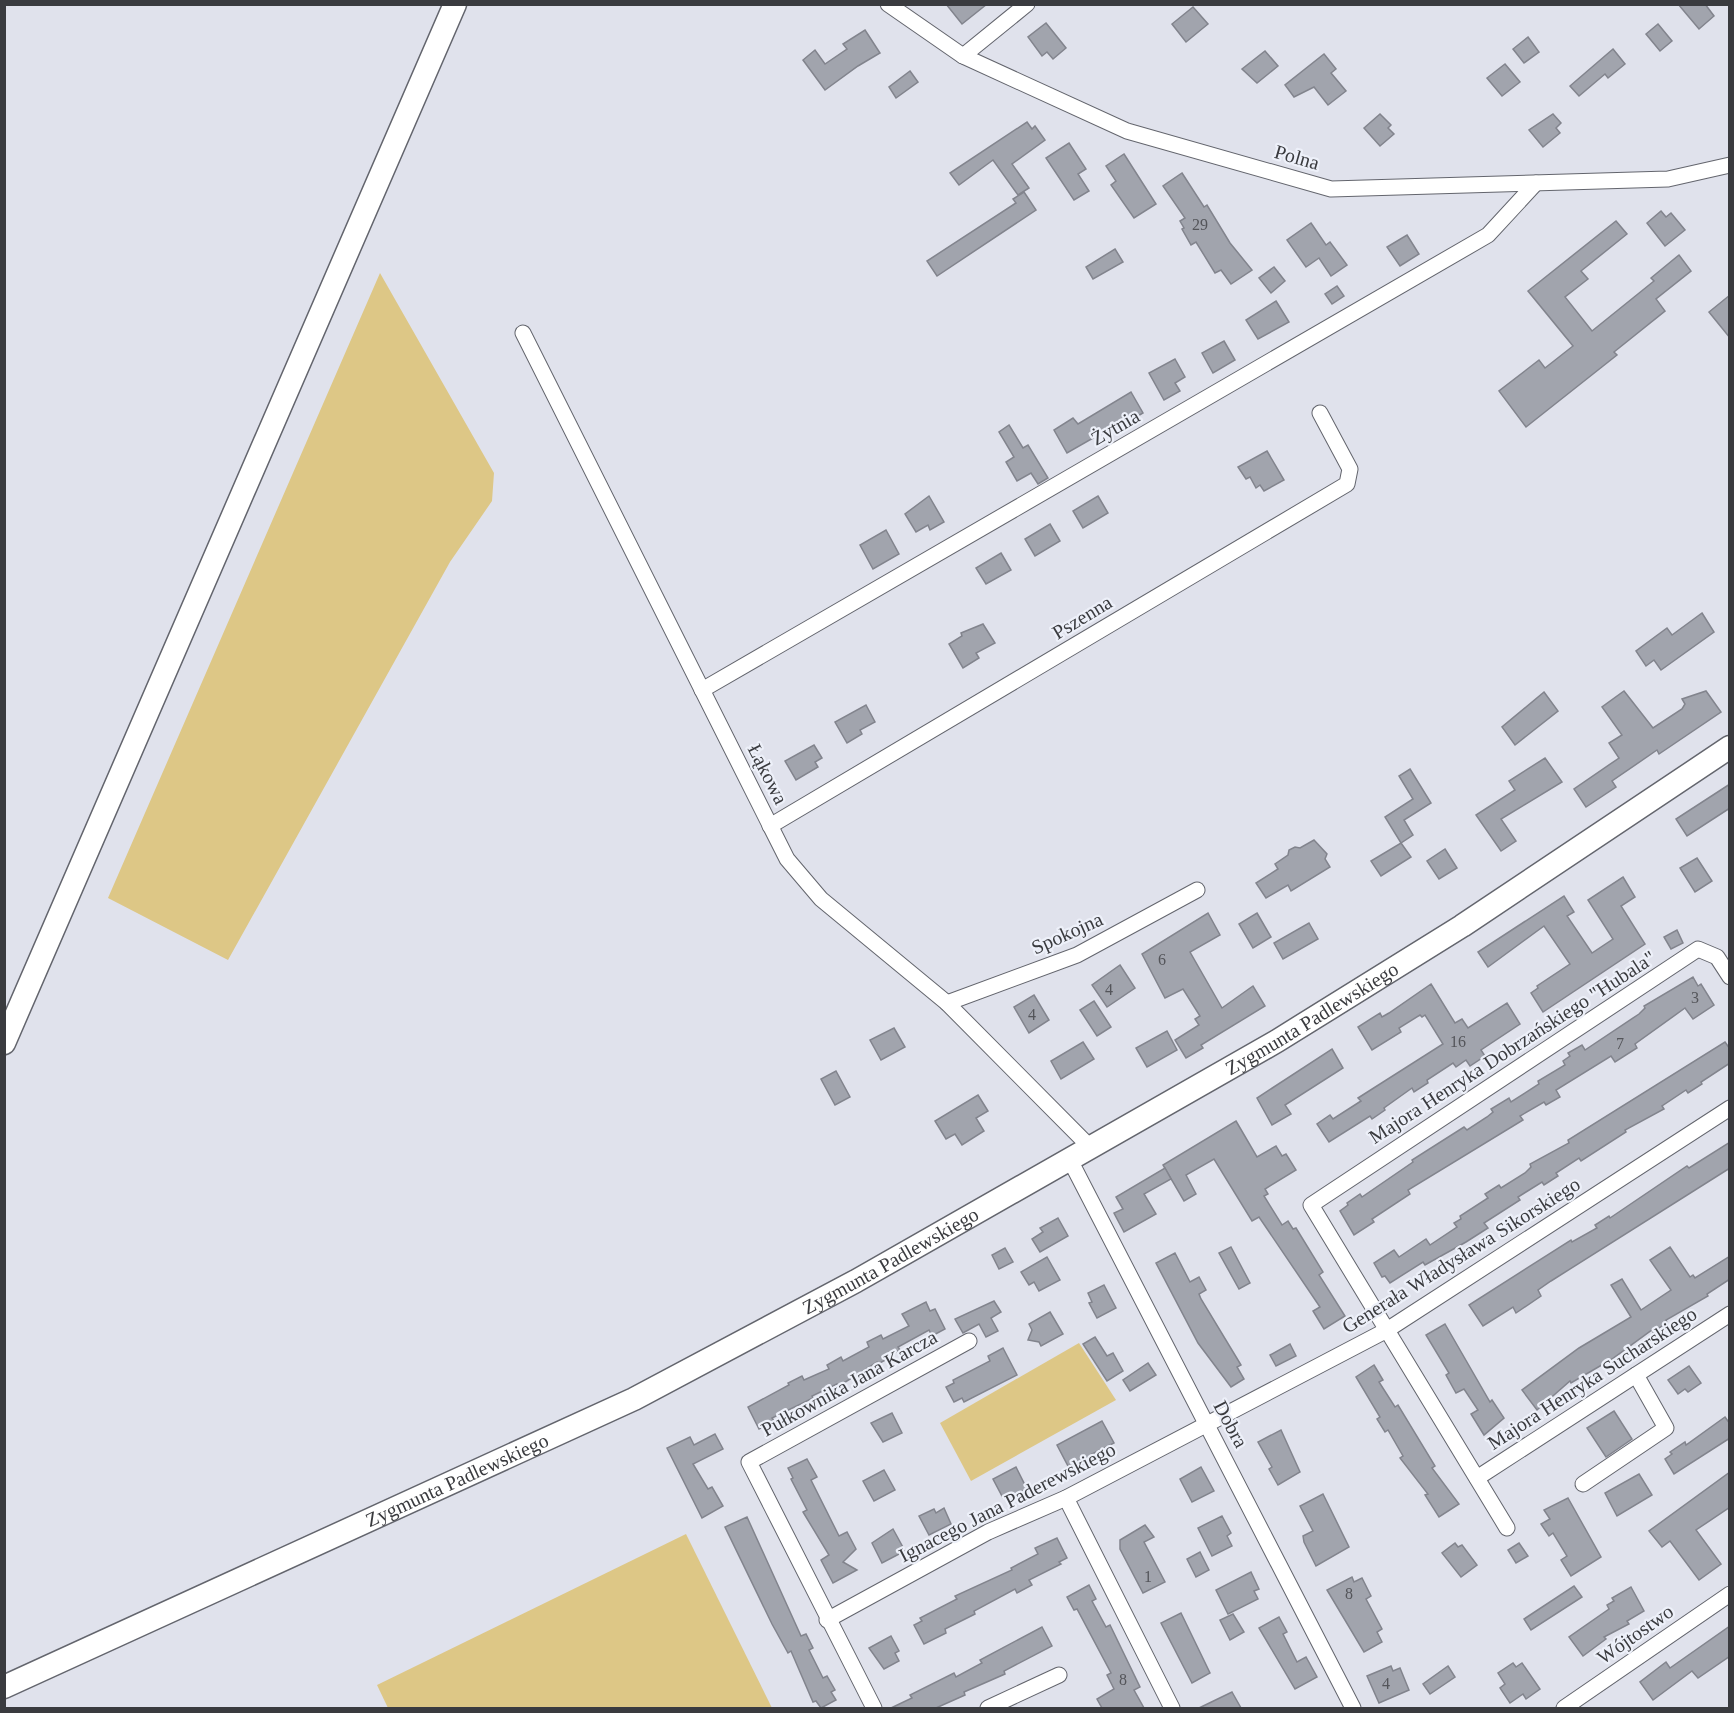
<svg xmlns="http://www.w3.org/2000/svg" width="1734" height="1713" font-family="Georgia,serif">
<rect width="100%" height="100%" fill="#e0e2ec"/>
<!-- green -->
<g fill="#ddc786">
<polygon points="380,273 494,473 492,501 450,562 228,960 108,898"/>
<polygon points="1079,1343 1116,1400 971,1481 940,1423"/>
<polygon points="686,1534 772,1708 388,1708 377,1685"/>
</g>
<!-- building -->
<g fill="#a1a4ad" stroke="#82848d" stroke-width="1.5">
<polygon points="946,4 987,4 962,24"/>
<polygon points="1678,4 1705,4 1714,16 1699,29"/>
<polygon points="1193,7 1208,24 1186,42 1172,24"/>
<polygon points="1046,23 1066,48 1053,59 1047,52 1042,56 1028,37"/>
<polygon points="1658,24 1672,41 1660,51 1646,34"/>
<polygon points="865,30 880,53 858,66 825,90 803,60 815,50 825,64 847,49 843,44"/>
<polygon points="1528,37 1539,52 1524,63 1513,49"/>
<polygon points="1613,49 1625,64 1608,78 1605,74 1579,96 1570,86"/>
<polygon points="1265,51 1278,66 1257,83 1242,69"/>
<polygon points="1324,54 1336,69 1331,73 1346,91 1328,105 1314,87 1294,97 1285,85"/>
<polygon points="1505,64 1520,82 1502,96 1487,78"/>
<polygon points="910,71 918,82 896,98 889,87"/>
<polygon points="1380,114 1391,125 1388,128 1394,134 1380,146 1364,128"/>
<polygon points="1553,114 1561,123 1556,128 1560,133 1543,147 1529,130"/>
<polygon points="1027,122 1032,129 1035,126 1045,140 1012,164 1029,188 1018,195 993,160 959,185 950,173"/>
<polygon points="1069,143 1086,169 1078,174 1089,191 1074,200 1046,158"/>
<polygon points="1124,154 1156,204 1134,218 1111,185 1116,181 1106,166"/>
<polygon points="1182,173 1204,207 1207,205 1230,243 1252,270 1231,284 1221,270 1215,273 1196,242 1191,245 1182,229 1184,228 1180,221 1185,218 1163,186"/>
<polygon points="1024,192 1036,210 937,276 927,261 1016,203 1013,199"/>
<polygon points="1661,211 1666,217 1671,213 1685,230 1665,246 1647,223"/>
<polygon points="1616,221 1627,234 1581,271 1588,279 1565,297 1592,331 1654,281 1651,278 1679,255 1691,271 1656,299 1665,311 1614,352 1617,355 1526,427 1499,391 1539,360 1545,368 1573,346 1528,291"/>
<polygon points="1311,223 1326,245 1330,242 1347,265 1331,276 1319,258 1306,267 1287,240"/>
<polygon points="1407,235 1419,254 1400,266 1387,247"/>
<polygon points="1115,249 1123,262 1093,279 1086,267"/>
<polygon points="1274,267 1285,281 1271,293 1259,278"/>
<polygon points="1337,286 1344,296 1332,304 1325,294"/>
<polygon points="1730,295 1730,338 1709,312"/>
<polygon points="1276,301 1289,322 1258,339 1246,320"/>
<polygon points="1224,341 1235,360 1213,373 1202,353"/>
<polygon points="1175,359 1185,377 1175,383 1180,391 1164,400 1149,373"/>
<polygon points="1131,392 1143,413 1116,429 1114,426 1067,453 1054,430 1073,418 1078,424"/>
<polygon points="1009,425 1023,448 1028,445 1048,478 1038,484 1031,473 1017,481 1006,462 1014,457 999,432"/>
<polygon points="1267,451 1284,480 1264,491 1260,485 1256,488 1250,477 1246,479 1238,467"/>
<polygon points="929,496 944,522 930,530 928,525 916,532 905,514"/>
<polygon points="1098,496 1108,513 1083,528 1073,511"/>
<polygon points="1050,524 1060,541 1035,556 1025,539"/>
<polygon points="886,530 899,554 873,569 860,545"/>
<polygon points="1001,553 1011,570 986,584 976,568"/>
<polygon points="1702,613 1714,632 1661,670 1654,660 1646,666 1636,651 1667,628 1672,635"/>
<polygon points="983,624 995,643 976,653 979,658 963,668 949,644 962,636 961,633"/>
<polygon points="1624,691 1653,728 1682,709 1685,704 1682,699 1706,691 1721,712 1659,754 1657,750 1612,781 1616,787 1586,807 1574,789 1619,758 1609,743 1622,735 1602,707"/>
<polygon points="1544,692 1558,711 1515,745 1502,727"/>
<polygon points="866,705 875,722 860,730 862,734 847,743 835,722"/>
<polygon points="814,745 822,758 815,762 818,767 796,780 785,761"/>
<polygon points="1545,758 1562,782 1501,819 1516,841 1501,851 1476,815 1515,790 1509,781"/>
<polygon points="1410,769 1431,803 1404,820 1413,835 1401,843 1385,817 1413,799 1399,776"/>
<polygon points="1730,784 1730,808 1687,836 1676,819"/>
<polygon points="1314,840 1327,854 1325,859 1330,867 1291,891 1288,885 1266,898 1256,883 1278,869 1275,864 1288,855 1289,850 1295,847 1300,848"/>
<polygon points="1401,843 1411,857 1381,876 1371,861"/>
<polygon points="1445,849 1457,868 1439,879 1427,861"/>
<polygon points="1697,858 1712,881 1695,892 1680,868"/>
<polygon points="1623,877 1635,897 1621,906 1645,944 1543,1012 1531,993 1538,988 1537,986 1570,964 1544,926 1488,967 1478,952 1564,896 1574,912 1567,916 1592,953 1613,939 1588,900"/>
<polygon points="1208,913 1220,935 1190,952 1222,1008 1253,986 1265,1006 1201,1045 1203,1048 1186,1058 1175,1040 1199,1025 1195,1019 1200,1016 1183,989 1165,998 1142,954"/>
<polygon points="1257,913 1271,937 1253,948 1239,924"/>
<polygon points="1309,923 1318,939 1283,959 1274,943"/>
<polygon points="1677,930 1683,943 1671,949 1664,937"/>
<polygon points="1120,965 1135,988 1107,1007 1092,985"/>
<polygon points="1693,977 1698,986 1701,984 1714,1005 1693,1019 1685,1008 1635,1044 1637,1048 1615,1062 1611,1056 1556,1090 1560,1097 1546,1105 1544,1102 1520,1116 1523,1120 1408,1190 1410,1194 1372,1219 1374,1222 1354,1235 1340,1211 1348,1205 1347,1203 1360,1194 1362,1197 1413,1162 1412,1160 1464,1127 1467,1130 1487,1117 1493,1112 1491,1109 1509,1098 1511,1102 1539,1084 1538,1081 1565,1065 1563,1061 1570,1056 1568,1053 1582,1045 1585,1050 1639,1014 1645,1008 1644,1006"/>
<polygon points="1431,984 1455,1023 1462,1019 1468,1028 1507,1003 1520,1024 1481,1050 1485,1056 1470,1066 1466,1060 1456,1067 1453,1063 1427,1080 1428,1083 1414,1092 1412,1088 1384,1108 1385,1110 1372,1119 1370,1116 1329,1142 1317,1124 1330,1115 1333,1119 1361,1101 1358,1098 1443,1044 1425,1015 1422,1017 1420,1015 1399,1028 1401,1032 1372,1050 1358,1027 1380,1013 1382,1017 1389,1013"/>
<polygon points="1034,995 1049,1020 1029,1033 1014,1007"/>
<polygon points="1094,1001 1111,1027 1097,1036 1080,1010"/>
<polygon points="894,1028 905,1047 881,1060 870,1040"/>
<polygon points="1167,1031 1177,1050 1147,1067 1136,1048"/>
<polygon points="1083,1042 1094,1059 1061,1079 1051,1061"/>
<polygon points="1725,1042 1730,1049 1730,1063 1701,1082 1702,1084 1688,1093 1686,1090 1662,1106 1664,1109 1625,1130 1626,1132 1581,1161 1579,1158 1556,1173 1558,1176 1544,1185 1542,1182 1518,1197 1520,1200 1484,1223 1488,1228 1466,1242 1425,1265 1423,1262 1390,1283 1385,1276 1382,1277 1374,1263 1394,1250 1399,1257 1426,1239 1430,1245 1457,1227 1454,1223 1461,1219 1460,1216 1488,1198 1485,1194 1499,1185 1501,1188 1525,1173 1531,1167 1530,1164 1569,1143 1568,1140"/>
<polygon points="1332,1049 1343,1068 1285,1105 1291,1114 1272,1125 1257,1098"/>
<polygon points="836,1071 850,1097 835,1105 821,1079"/>
<polygon points="978,1095 988,1111 976,1118 984,1131 962,1145 955,1134 946,1139 935,1121"/>
<polygon points="1236,1121 1257,1157 1276,1146 1282,1156 1286,1154 1296,1170 1265,1189 1268,1194 1264,1196 1282,1225 1288,1221 1293,1229 1296,1228 1323,1272 1319,1275 1345,1316 1324,1329 1313,1311 1320,1307 1259,1217 1252,1221 1214,1159 1186,1175 1196,1194 1184,1201 1163,1165"/>
<polygon points="1730,1142 1730,1168 1551,1281 1538,1290 1541,1296 1516,1313 1513,1307 1483,1326 1469,1305 1571,1240 1572,1242 1597,1228 1595,1225 1609,1216 1610,1218 1687,1166 1689,1168"/>
<polygon points="1165,1168 1171,1179 1144,1194 1156,1214 1124,1232 1114,1213 1123,1209 1116,1197"/>
<polygon points="1058,1218 1068,1236 1040,1252 1032,1239 1043,1232 1040,1228"/>
<polygon points="1231,1247 1250,1283 1239,1289 1219,1253"/>
<polygon points="1670,1247 1690,1277 1693,1275 1695,1278 1730,1256 1730,1279 1707,1294 1708,1296 1666,1320 1667,1323 1653,1332 1652,1330 1612,1359 1571,1383 1570,1381 1537,1410 1522,1390 1579,1348 1631,1317 1611,1285 1622,1279 1641,1310 1671,1290 1650,1260"/>
<polygon points="1005,1248 1013,1262 999,1269 992,1255"/>
<polygon points="1175,1253 1190,1282 1199,1277 1206,1290 1199,1294 1201,1299 1241,1365 1237,1367 1244,1379 1231,1387 1198,1343 1156,1263"/>
<polygon points="1047,1257 1060,1280 1039,1291 1034,1282 1029,1285 1021,1272"/>
<polygon points="1104,1285 1116,1308 1097,1318 1089,1303 1092,1302 1088,1293"/>
<polygon points="994,1301 1001,1312 991,1318 998,1331 986,1337 979,1324 963,1333 955,1319"/>
<polygon points="926,1302 930,1311 935,1309 945,1329 932,1336 929,1330 898,1347 900,1350 892,1354 893,1356 878,1364 877,1362 839,1386 837,1384 812,1396 813,1398 772,1418 774,1421 759,1429 748,1407 789,1385 788,1383 802,1376 804,1380 829,1369 827,1365 841,1357 843,1361 869,1347 867,1342 881,1335 883,1339 909,1326 902,1314"/>
<polygon points="1050,1312 1063,1334 1041,1346 1039,1342 1028,1340 1032,1330 1029,1324"/>
<polygon points="1445,1324 1490,1402 1492,1400 1504,1418 1484,1435 1471,1414 1478,1410 1464,1389 1456,1393 1446,1375 1449,1373 1426,1335"/>
<polygon points="1095,1337 1107,1356 1113,1353 1123,1371 1107,1381 1083,1344"/>
<polygon points="1290,1344 1296,1356 1276,1366 1270,1355"/>
<polygon points="1003,1348 1017,1375 964,1402 962,1398 954,1402 946,1387 954,1383 953,1380 990,1361 988,1356"/>
<polygon points="1148,1363 1156,1375 1130,1391 1123,1380"/>
<polygon points="1374,1365 1383,1380 1379,1382 1395,1407 1398,1405 1435,1466 1432,1468 1459,1504 1439,1517 1425,1495 1428,1494 1400,1458 1403,1456 1388,1430 1385,1432 1377,1419 1380,1417 1356,1377"/>
<polygon points="1689,1366 1701,1383 1688,1392 1685,1389 1678,1394 1668,1380"/>
<polygon points="1614,1411 1632,1439 1606,1457 1587,1428"/>
<polygon points="892,1413 902,1433 883,1442 871,1423"/>
<polygon points="1725,1417 1730,1424 1730,1438 1674,1474 1665,1459 1672,1454 1670,1452 1685,1442 1686,1445"/>
<polygon points="1102,1421 1114,1443 1092,1454 1089,1462 1078,1465 1077,1462 1068,1466 1057,1445"/>
<polygon points="1281,1430 1300,1472 1278,1485 1269,1469 1272,1467 1258,1442"/>
<polygon points="715,1434 723,1449 693,1464 708,1489 712,1487 723,1506 702,1518 667,1448 690,1437 694,1445"/>
<polygon points="807,1459 817,1477 811,1480 839,1536 847,1532 856,1549 843,1562 857,1570 833,1583 821,1560 829,1555 803,1512 807,1510 791,1479 793,1478 788,1468"/>
<polygon points="1016,1467 1027,1489 1012,1497 1011,1494 1003,1498 993,1479"/>
<polygon points="1201,1467 1214,1491 1192,1502 1180,1479"/>
<polygon points="884,1470 895,1490 874,1501 863,1481"/>
<polygon points="1730,1472 1730,1507 1696,1530 1721,1564 1699,1580 1670,1541 1662,1547 1649,1531"/>
<polygon points="1639,1474 1652,1495 1617,1516 1605,1493"/>
<polygon points="1323,1494 1349,1547 1316,1566 1304,1542 1303,1536 1313,1531 1300,1506"/>
<polygon points="1568,1498 1601,1557 1571,1576 1561,1560 1567,1556 1553,1533 1549,1536 1541,1524 1550,1519 1544,1510"/>
<polygon points="944,1508 951,1524 929,1535 919,1516 934,1509 936,1513"/>
<polygon points="1222,1516 1231,1533 1227,1536 1232,1546 1212,1556 1198,1528"/>
<polygon points="747,1517 801,1636 806,1634 813,1648 809,1650 823,1678 827,1676 835,1690 831,1692 836,1700 821,1708 816,1701 813,1702 791,1651 788,1653 772,1624 725,1527"/>
<polygon points="1145,1525 1154,1537 1144,1542 1165,1582 1143,1593 1120,1549 1120,1540"/>
<polygon points="893,1529 905,1551 882,1563 872,1543"/>
<polygon points="1057,1538 1067,1558 1059,1562 1061,1564 1029,1580 1032,1585 1017,1593 1015,1589 974,1611 975,1614 945,1629 946,1633 924,1644 914,1625 922,1621 920,1618 957,1599 955,1596 1012,1570 1011,1568 1038,1554 1035,1548"/>
<polygon points="1455,1543 1458,1547 1462,1545 1477,1565 1461,1577 1442,1553"/>
<polygon points="1519,1543 1528,1556 1516,1563 1508,1550"/>
<polygon points="1200,1552 1209,1570 1196,1577 1187,1559"/>
<polygon points="1251,1572 1259,1589 1254,1591 1258,1599 1228,1614 1216,1590"/>
<polygon points="1352,1577 1354,1582 1362,1578 1371,1596 1366,1599 1382,1629 1377,1632 1382,1642 1364,1652 1327,1590"/>
<polygon points="1089,1585 1096,1599 1092,1601 1106,1627 1110,1625 1140,1687 1134,1690 1144,1708 1102,1708 1097,1699 1114,1689 1107,1675 1111,1673 1077,1609 1074,1610 1067,1597"/>
<polygon points="1574,1586 1582,1597 1531,1630 1524,1619"/>
<polygon points="1631,1587 1644,1611 1627,1621 1629,1624 1604,1637 1606,1639 1583,1656 1569,1637 1609,1609 1607,1605 1614,1601 1612,1598"/>
<polygon points="1181,1613 1210,1673 1192,1683 1161,1623"/>
<polygon points="1233,1614 1244,1632 1230,1640 1220,1620"/>
<polygon points="1279,1617 1287,1632 1283,1634 1297,1662 1306,1657 1317,1677 1295,1689 1259,1628"/>
<polygon points="1730,1626 1730,1656 1698,1678 1692,1671 1653,1700 1640,1682 1666,1662 1670,1668"/>
<polygon points="1042,1627 1052,1646 1004,1671 1005,1674 964,1692 965,1695 936,1708 891,1708 912,1698 910,1695 954,1673 956,1677 982,1663 980,1660"/>
<polygon points="891,1636 899,1651 895,1653 899,1661 884,1669 869,1648"/>
<polygon points="1513,1663 1516,1667 1522,1663 1540,1689 1526,1699 1523,1694 1510,1703 1500,1688 1505,1684 1498,1673"/>
<polygon points="1391,1666 1393,1671 1400,1668 1409,1690 1379,1703 1367,1676"/>
<polygon points="1448,1666 1455,1677 1430,1694 1423,1684"/>
<polygon points="1232,1692 1241,1708 1199,1708"/>
</g>
<g fill="none" stroke-linecap="round" stroke-linejoin="round">
<!-- street casing -->
<g stroke="#63656d" stroke-width="17">
<g id="street">
<polyline points="888,4 963,56 1127,131 1331,189 1668,179 1730,165"/>
<polyline points="963,56 1027,4"/>
<polyline points="523,333 787,859 821,899 947,1003 1090,1147"/>
<polyline points="702,690 1488,235 1536,183"/>
<polyline points="770,826 1347,484 1350,469 1320,413"/>
<polyline points="947,1003 1077,955 1197,890"/>
<polyline points="1070,1160 1353,1708"/>
<polyline points="1477,1478 1730,1314"/>
<polyline points="1583,1484 1666,1428 1636,1375"/>
<polyline points="1066,1498 1172,1708"/>
<polyline points="1507,1528 1311,1205 1698,949 1717,957 1730,977"/>
<polyline points="827,1620 988,1532 1066,1498 1387,1330 1730,1108"/>
<polyline points="874,1708 749,1462 969,1341"/>
<polyline points="988,1708 1059,1675"/>
<polyline points="1564,1708 1730,1594"/>
</g>
</g>
<!-- secondary casing -->
<g stroke="#63656d" stroke-width="25">
<g id="secondary">
<polyline points="4,1043 455,4"/>
<path id="s1" d="M4,1687L634,1399L856,1281L1277,1041L1462,926L1730,747"/>
</g>
</g>
<!-- street -->
<use href="#street" stroke="#fff" stroke-width="15"/>
<!-- secondary -->
<use href="#secondary" stroke="#fff" stroke-width="22"/>
</g>
<g text-anchor="middle" dominant-baseline="central" stroke-width="4.5" stroke-linejoin="round" paint-order="stroke">
<!-- number labels -->
<g font-size="16" fill="#54555a">
<text x="1200" y="224">29</text>
<text x="1162" y="959">6</text>
<text x="1109" y="989">4</text>
<text x="1695" y="997">3</text>
<text x="1032" y="1014">4</text>
<text x="1458" y="1041">16</text>
<text x="1620" y="1043">7</text>
<text x="1148" y="1576">1</text>
<text x="1349" y="1593">8</text>
<text x="1123" y="1679">8</text>
<text x="1386" y="1683">4</text>
</g>
<!-- street labels -->
<g font-size="20" fill="#3a3b3f" stroke="#edf0f9">
<text transform="translate(1297 157) rotate(16)">Polna</text>
<text transform="translate(1115 427) rotate(-30)">Żytnia</text>
<text transform="translate(1082 617) rotate(-31)">Pszenna</text>
<text transform="translate(768 774) rotate(63)">Łąkowa</text>
<text transform="translate(1067 933) rotate(-24)">Spokojna</text>
<text stroke="none"><textPath href="#s1" startOffset="1470">Zygmunta Padlewskiego</textPath></text>
<text transform="translate(1512 1047) rotate(-33)">Majora Henryka Dobrzańskiego "Hubala"</text>
<text transform="translate(1461 1255) rotate(-32)">Generała Władysława Sikorskiego</text>
<text stroke="none"><textPath href="#s1" startOffset="984">Zygmunta Padlewskiego</textPath></text>
<text transform="translate(1592 1378) rotate(-33)">Majora Henryka Sucharskiego</text>
<text transform="translate(849 1383) rotate(-29)">Pułkownika Jana Karcza</text>
<text transform="translate(1231 1424) rotate(62)">Dobra</text>
<text stroke="none"><textPath href="#s1" startOffset="498">Zygmunta Padlewskiego</textPath></text>
<text transform="translate(1007 1502) rotate(-27)">Ignacego Jana Paderewskiego</text>
<text transform="translate(1635 1634) rotate(-35)">Wójtostwo</text>
</g>
</g>
<!-- border -->
<rect width="1734" height="1713" fill="none" stroke="#3a3b3f" stroke-width="12"/>
</svg>
